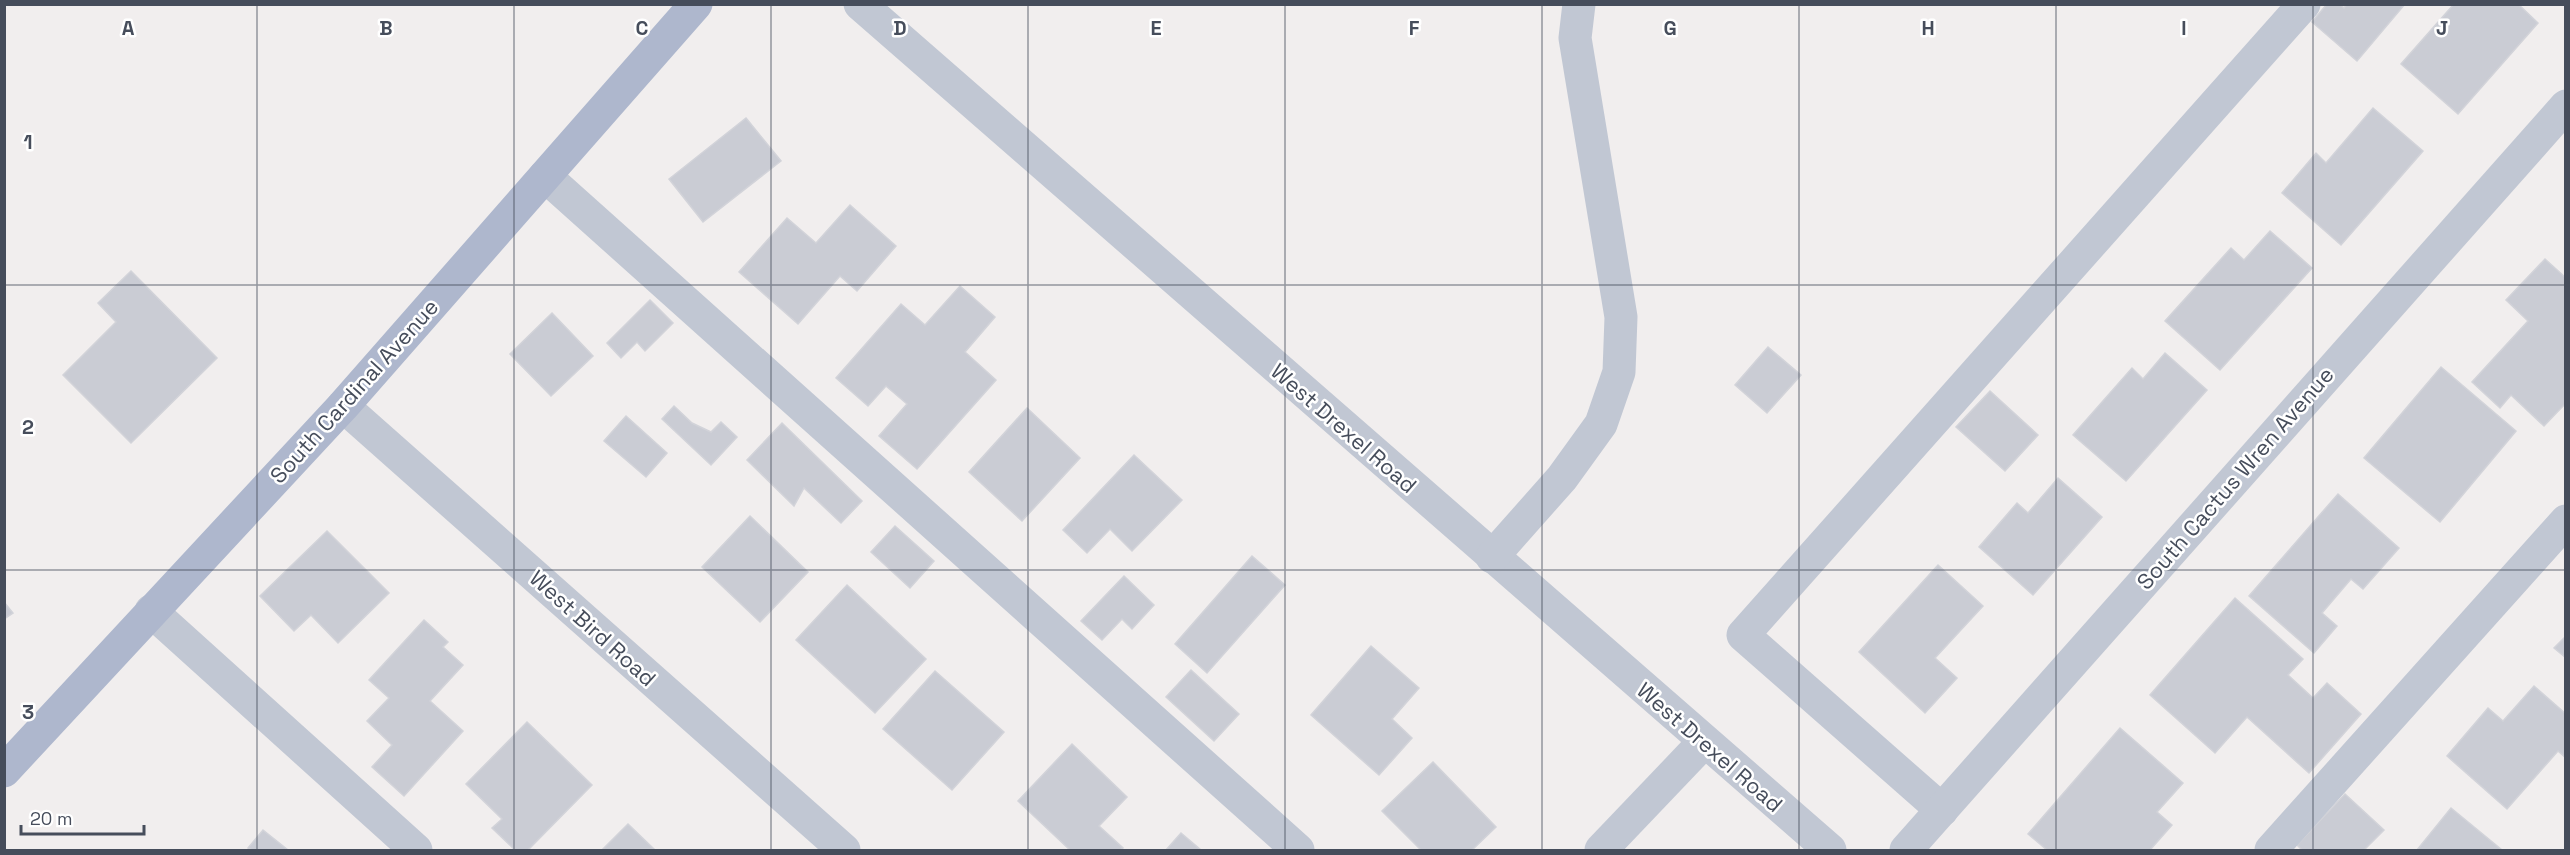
<svg xmlns="http://www.w3.org/2000/svg" width="2570" height="855" font-family="'Space Grotesk',sans-serif">
<rect width="100%" height="100%" fill="#f1eeee"/>
<!-- building -->
<g fill="#caccd4" stroke="#d2d3d9" stroke-width="1.5">
<polygon points="2327,4 2340,4 2344,8 2347,4 2405,4 2357,61 2312,22"/>
<polygon points="2454,4 2518,4 2538,23 2458,114 2401,64"/>
<polygon points="2373,108 2423,151 2341,245 2282,193 2316,153 2326,163"/>
<polygon points="746,118 781,161 703,222 669,179"/>
<polygon points="850,205 896,246 857,291 840,276 798,324 739,272 787,218 816,243"/>
<polygon points="2270,231 2312,268 2220,370 2165,321 2231,248 2244,260"/>
<polygon points="2545,259 2566,278 2566,403 2544,426 2511,395 2500,408 2472,382 2528,321 2506,300"/>
<polygon points="131,271 217,358 131,443 63,375 116,322 98,303"/>
<polygon points="960,286 995,317 965,352 996,380 917,469 879,436 907,404 886,386 868,406 836,378 901,304 925,325"/>
<polygon points="650,300 673,323 645,351 637,342 621,358 607,343"/>
<polygon points="552,313 593,356 551,396 510,354"/>
<polygon points="1768,347 1801,375 1767,413 1735,385"/>
<polygon points="2165,353 2207,390 2126,481 2073,435 2132,368 2143,379"/>
<polygon points="2441,367 2516,431 2440,522 2364,458"/>
<polygon points="1990,391 2038,435 2005,471 1956,427"/>
<polygon points="674,406 692,423 711,432 721,422 737,437 711,465 662,419"/>
<polygon points="1027,408 1080,458 1022,521 969,472"/>
<polygon points="626,416 667,453 646,477 604,441"/>
<polygon points="782,423 862,501 841,523 804,488 794,506 747,460"/>
<polygon points="1134,455 1182,500 1132,551 1110,529 1087,553 1063,530"/>
<polygon points="2058,478 2102,517 2033,595 1979,547 2017,503 2028,513"/>
<polygon points="2338,494 2399,548 2363,589 2351,579 2322,613 2337,626 2314,653 2249,596"/>
<polygon points="750,516 808,572 760,622 702,567"/>
<polygon points="895,526 934,561 910,588 871,552"/>
<polygon points="327,531 389,593 338,643 311,615 294,631 260,596"/>
<polygon points="1252,556 1285,585 1207,673 1175,644"/>
<polygon points="1938,565 1983,606 1935,658 1957,678 1925,713 1859,652"/>
<polygon points="1124,576 1154,605 1132,629 1122,619 1102,640 1081,621"/>
<polygon points="847,585 926,659 875,713 796,640"/>
<polygon points="2235,598 2303,659 2288,675 2313,698 2327,683 2361,714 2309,773 2247,717 2215,753 2150,695"/>
<polygon points="4,602 13,613 4,619"/>
<polygon points="424,620 448,642 443,647 463,665 430,701 463,731 404,796 372,767 392,745 367,721 389,698 369,680"/>
<polygon points="2566,636 2566,658 2554,648"/>
<polygon points="1371,646 1419,688 1392,719 1412,738 1379,775 1311,715"/>
<polygon points="1191,670 1239,714 1214,741 1166,697"/>
<polygon points="935,671 1004,732 952,790 883,729"/>
<polygon points="2534,686 2566,714 2566,758 2558,751 2507,809 2447,756 2488,708 2503,721"/>
<polygon points="527,722 592,785 528,850 515,850 492,828 502,819 466,784"/>
<polygon points="2120,728 2183,783 2157,812 2172,825 2150,850 2047,850 2028,834"/>
<polygon points="1072,744 1127,797 1099,826 1123,848 1120,850 1070,850 1018,801"/>
<polygon points="1433,762 1496,827 1472,850 1421,850 1382,811"/>
<polygon points="2345,794 2384,830 2364,850 2302,850 2297,845"/>
<polygon points="2451,808 2502,850 2417,850"/>
<polygon points="628,824 654,849 602,850"/>
<polygon points="263,830 288,850 252,850 248,848"/>
<polygon points="1181,833 1201,850 1166,850"/>
</g>
<g fill="none" stroke-linecap="round" stroke-linejoin="round">
<!-- minor -->
<g stroke="#c1c7d3" stroke-width="33">
<polyline points="860,4 1830,850"/>
<polyline points="545,176 1298,850"/>
<polyline points="343,406 844,850"/>
<polyline points="1492,557 1562,478 1601,424 1619,372 1621,317 1575,38 1579,4"/>
<polyline points="151,611 416,850"/>
<polyline points="1942,810 1743,635 2304,4"/>
<polyline points="1601,850 1704,742"/>
<polyline points="1906,850 2566,106"/>
<polyline points="2271,850 2566,521"/>
</g>
<!-- major -->
<polyline stroke="#aeb7cd" stroke-width="33" points="4,771 343,406 696,4"/>
</g>
<!-- grid -->
<path fill="none" stroke="#464d5b" stroke-width="1.5" stroke-opacity="0.55" d="M257,4V850M514,4V850M771,4V850M1028,4V850M1285,4V850M1542,4V850M1799,4V850M2056,4V850M2313,4V850M4,285H2566M4,570H2566"/>
<g text-anchor="middle" dominant-baseline="central" stroke-width="5" stroke-linejoin="round" paint-order="stroke">
<!-- street labels -->
<g font-size="22" fill="#464d5b" stroke="#fff">
<text transform="translate(354 391) rotate(-48)">South Cardinal Avenue</text>
<text transform="translate(1344 428) rotate(41)">West Drexel Road</text>
<text transform="translate(2235 478) rotate(-49)">South Cactus Wren Avenue</text>
<text transform="translate(593 628) rotate(42)">West Bird Road</text>
<text transform="translate(1710 747) rotate(41)">West Drexel Road</text>
</g>
</g>
<g font-size="20" text-anchor="middle" font-weight="bold" fill="#464d5b" stroke="#fff" stroke-width="5" stroke-linejoin="round" paint-order="stroke">
<text x="128" y="35">A</text>
<text x="386" y="35">B</text>
<text x="642" y="35">C</text>
<text x="900" y="35">D</text>
<text x="1156" y="35">E</text>
<text x="1414" y="35">F</text>
<text x="1670" y="35">G</text>
<text x="1928" y="35">H</text>
<text x="2184" y="35">I</text>
<text x="2442" y="35">J</text>
<text x="28" y="149">1</text>
<text x="28" y="434">2</text>
<text x="28" y="719">3</text>
</g>
<!-- border -->
<rect width="2570" height="855" fill="none" stroke="#464d5b" stroke-width="12"/>
<!-- scale -->
<path d="M21 825v9h123v-9" fill="none" stroke="#464d5b" stroke-width="3"/>
<text x="30" y="825" font-size="18" fill="#464d5b" stroke="#ffffff" stroke-width="4.5" paint-order="stroke">20 m</text>
</svg>
